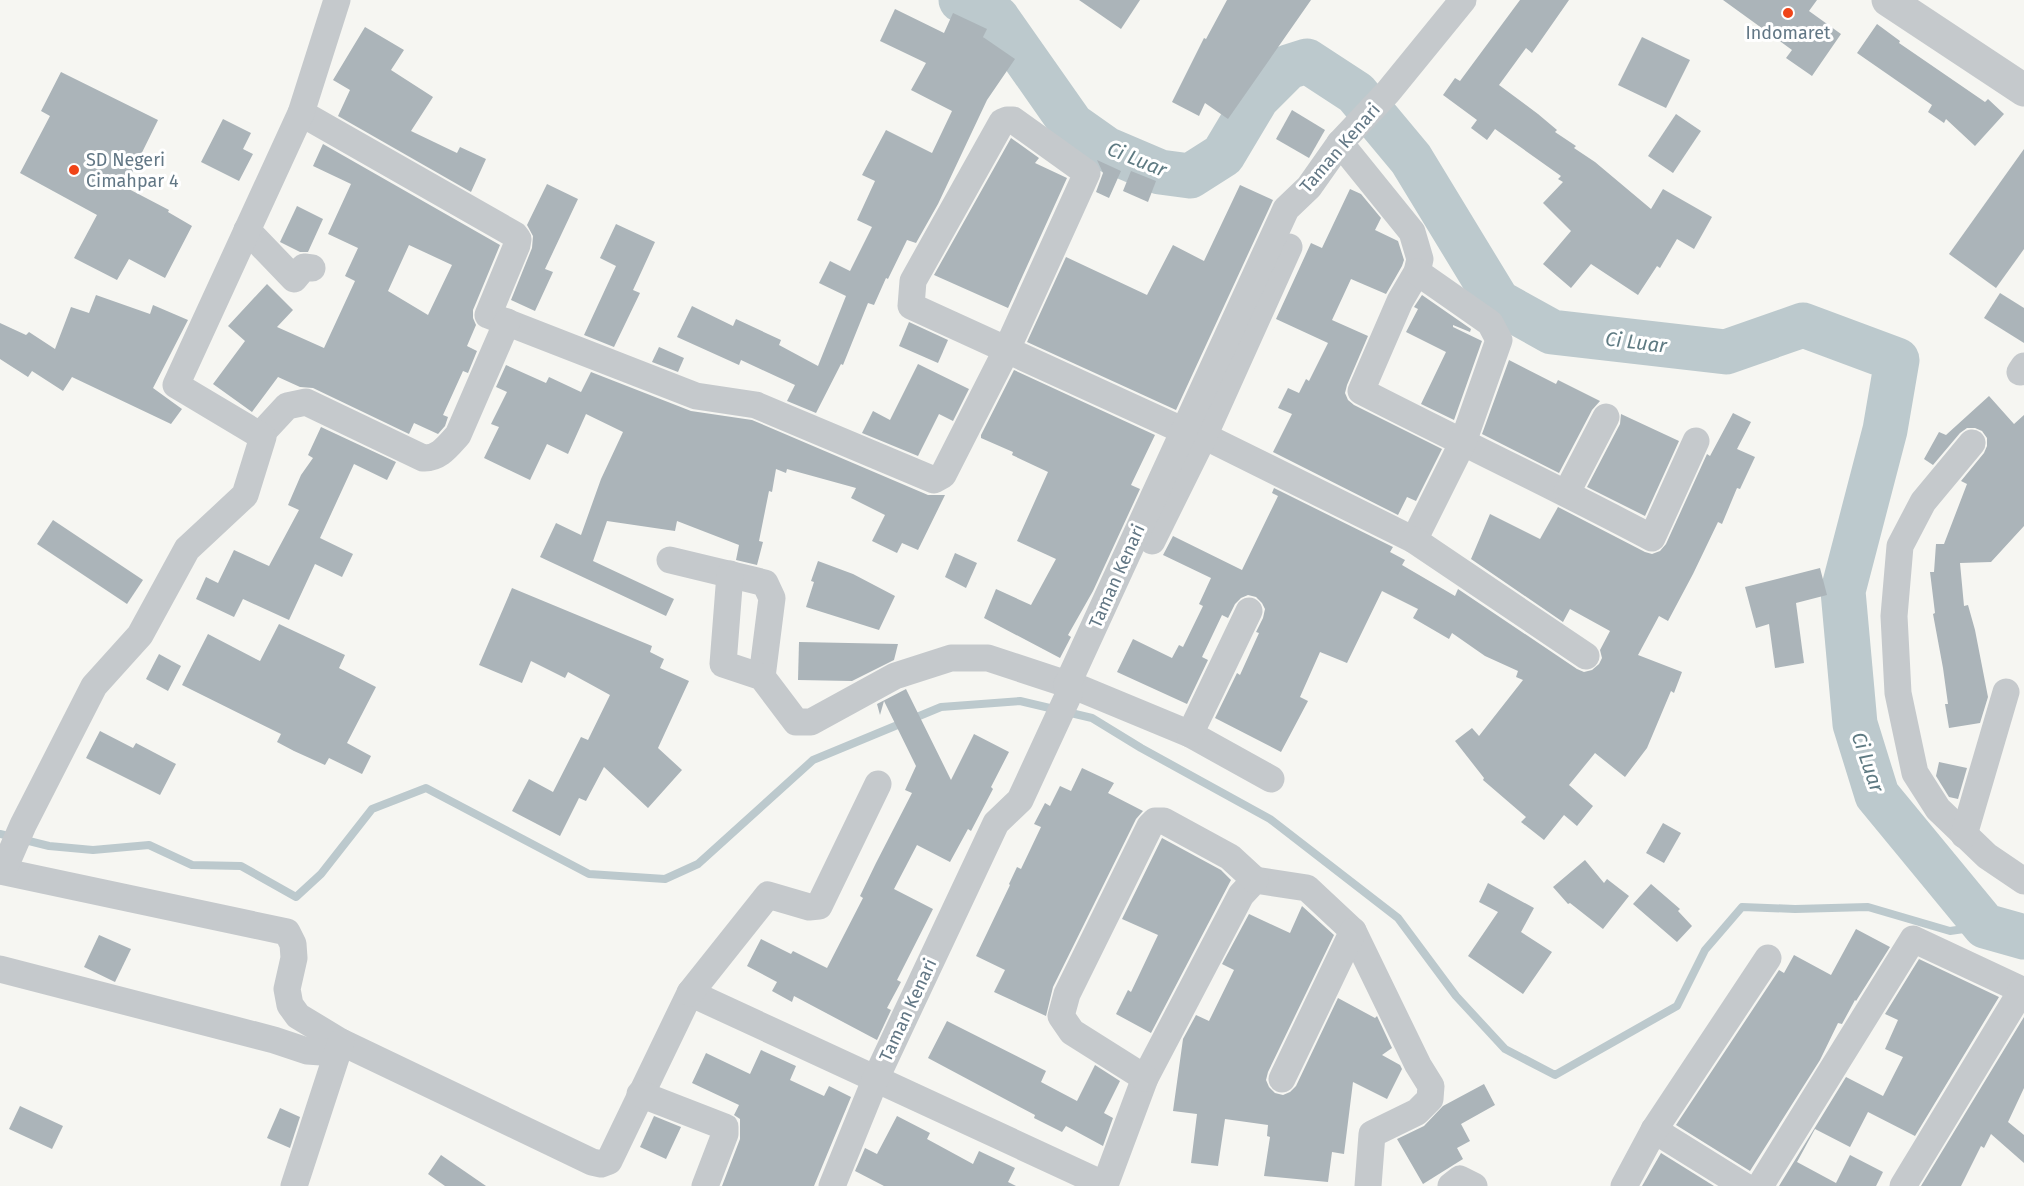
<svg xmlns="http://www.w3.org/2000/svg" width="2024" height="1186" font-family="'Fira Sans',sans-serif">
<rect width="100%" height="100%" fill="#f6f6f2"/>
<g fill="none" stroke-linecap="round" stroke-linejoin="round">
<!-- stream -->
<polyline stroke="#bcc9cd" stroke-width="8" points="0,834 49,846 93,850 149,845 192,865 241,866 296,897 321,874 372,809 426,788 589,874 665,879 698,864 813,760 941,707 1020,701 1092,718 1141,748 1270,819 1398,918 1456,996 1505,1049 1555,1075 1677,1006 1705,950 1742,907 1795,909 1868,907 1950,931 1985,926"/>
<!-- river -->
<polyline stroke="#bcc9cd" stroke-width="45" points="961,0 997,18 1072,125 1106,149 1160,172 1190,176 1223,155 1257,98 1288,67 1307,61 1356,93 1411,159 1498,302 1552,332 1726,352 1803,325 1897,360 1885,430 1843,591 1855,724 1877,795 1985,926 2024,937"/>
</g>
<!-- building -->
<g fill="#abb4b9" fill-rule="evenodd">
<polygon points="1079,0 1140,0 1121,29"/>
<polygon points="1227,0 1311,0 1228,119 1205,103 1199,116 1172,102 1204,38 1206,39"/>
<polygon points="1520,0 1569,0 1532,53 1526,48 1499,85 1538,114 1557,130 1555,132 1576,146 1574,148 1595,162 1651,209 1663,189 1712,217 1694,249 1677,239 1660,268 1657,266 1638,295 1591,264 1571,288 1543,264 1571,231 1543,203 1563,182 1558,179 1561,176 1495,129 1487,140 1471,128 1477,120 1443,95 1455,78 1460,81"/>
<polygon points="1723,0 1817,0 1809,11 1841,34 1812,76 1786,58 1792,50"/>
<polygon points="895,9 944,33 953,13 987,29 983,37 1015,59 987,100 938,204 916,243 907,240 888,279 886,278 874,305 868,303 843,365 841,364 816,413 787,401 795,385 741,360 739,365 677,337 692,306 733,326 736,319 781,340 779,345 818,366 846,296 819,283 830,261 850,271 872,227 857,220 875,181 862,175 886,130 932,153 952,111 911,90 926,63 880,41"/>
<polygon points="1877,24 1900,41 1899,43 1985,102 1988,99 2004,114 1975,146 1946,119 1944,123 1928,112 1932,105 1857,53"/>
<polygon points="365,27 404,50 391,70 433,97 411,131 457,153 460,147 486,159 471,192 338,116 350,90 333,80"/>
<polygon points="1642,37 1690,60 1666,108 1618,85"/>
<polygon points="61,72 158,120 125,187 169,210 168,212 192,226 165,278 129,259 117,280 74,258 97,215 20,173 50,116 41,111"/>
<polygon points="1292,110 1325,130 1309,158 1276,139"/>
<polygon points="1676,114 1701,131 1673,173 1648,156"/>
<polygon points="223,119 251,133 243,149 253,154 239,181 201,162"/>
<polygon points="1011,138 1039,158 1035,163 1067,178 1008,308 934,275"/>
<path d="M323,144L500,245L473,310V318L476,325L467,346L477,351L468,373L463,371L443,415L448,417L445,426L438,434L414,423L409,434L313,388L300,387L278,377L252,412L213,384L245,341L228,326L267,284L293,310L277,327L324,348L355,281L345,276L358,248L328,234L351,184L313,166ZM409,245L452,265L428,315L388,291Z"/>
<polygon points="2024,149 2024,249 1996,288 1949,254"/>
<polygon points="1097,160 1121,171 1109,198 1096,192 1103,173"/>
<polygon points="1131,171 1156,181 1148,202 1123,191"/>
<polygon points="547,184 578,199 545,269 553,272 535,311 511,300 532,248 533,236 527,225"/>
<polygon points="1240,185 1273,200 1176,410 1027,342 1066,257 1147,295 1173,245 1204,261"/>
<polygon points="1350,189 1361,194 1381,218 1375,230 1398,241 1404,260 1402,266 1386,294 1351,279 1332,320 1368,336 1347,385 1345,393 1348,400 1354,405 1442,449 1416,501 1407,497 1398,515 1273,452 1292,414 1278,408 1288,388 1299,393 1306,379 1309,381 1328,343 1276,319 1311,243 1322,248"/>
<polygon points="297,206 323,219 308,252 300,252 280,242"/>
<polygon points="616,224 655,242 633,290 640,293 614,347 584,335 616,266 600,258"/>
<polygon points="2000,293 2024,308 2024,343 1984,318"/>
<polygon points="96,295 150,314 153,305 188,320 153,388 182,409 171,424 72,377 63,391 32,371 28,377 0,359 0,323 26,335 29,332 55,349 71,307 89,313"/>
<polygon points="1422,295 1471,329 1470,332 1453,325 1453,327 1482,341 1454,420 1421,404 1446,352 1406,332 1418,309 1414,307"/>
<polygon points="909,322 948,340 938,363 899,346"/>
<polygon points="659,347 684,358 678,372 652,362"/>
<polygon points="1509,360 1556,384 1558,380 1600,401 1592,410 1559,473 1482,434"/>
<polygon points="918,364 969,389 953,421 939,414 918,456 862,433 873,411 890,420"/>
<polygon points="506,365 546,383 549,377 581,392 591,372 691,411 752,420 928,495 945,495 918,550 902,543 897,553 872,541 885,515 851,498 856,488 787,469 786,473 776,469 772,492 769,491 759,541 763,542 757,565 736,560 739,545 677,521 675,531 607,521 593,561 674,599 666,616 540,557 556,523 581,535 601,479 623,432 586,414 568,454 547,444 530,480 484,458 499,427 491,424 507,392 496,387"/>
<polygon points="1014,370 1155,435 1131,485 1140,489 1093,591 1068,635 1071,637 1060,658 984,618 996,589 1031,605 1056,559 1017,541 1048,472 1012,455 1013,452 981,438 981,435"/>
<polygon points="1989,396 2014,424 2024,415 2024,526 1991,562 1960,563 1964,606 1968,605 1975,630 1988,697 1980,723 1949,728 1945,704 1948,704 1943,668 1933,614 1935,613 1930,572 1934,572 1936,544 1944,544 1967,484 1961,481 1984,453 1987,446 1987,438 1982,431 1975,428 1967,428 1960,433 1933,465 1924,459 1939,432 1946,435"/>
<polygon points="1733,413 1751,422 1737,449 1755,457 1740,489 1737,488 1722,524 1718,522 1693,574 1668,621 1659,616 1638,655 1682,672 1674,693 1671,691 1647,748 1625,777 1595,753 1569,785 1593,806 1577,826 1564,815 1544,840 1521,822 1526,817 1483,780 1484,778 1455,741 1472,728 1479,736 1523,680 1516,677 1518,671 1485,656 1452,633 1449,639 1413,618 1418,609 1382,591 1347,663 1320,652 1300,697 1308,701 1281,752 1215,718 1237,673 1240,675 1259,633 1256,632 1263,618 1265,609 1262,603 1256,597 1248,595 1241,598 1235,604 1228,618 1222,615 1202,657 1208,660 1187,704 1117,672 1133,639 1172,658 1179,645 1183,647 1203,606 1199,604 1211,578 1163,555 1173,536 1242,570 1278,496 1272,493 1274,488 1393,547 1390,552 1405,560 1402,565 1455,596 1458,589 1577,669 1584,672 1592,670 1599,664 1602,658 1600,650 1610,631 1570,609 1563,622 1471,559 1490,514 1540,539 1558,507 1645,552 1652,554 1660,551 1666,544 1707,454 1710,456"/>
<polygon points="1621,414 1679,441 1645,516 1587,487 1620,424"/>
<polygon points="321,427 396,462 387,480 354,464 320,538 353,554 342,577 315,564 289,620 243,599 234,617 196,599 206,577 218,583 234,550 269,566 299,510 288,505 301,475 313,458 308,455"/>
<polygon points="53,520 143,580 127,604 37,544"/>
<polygon points="955,553 977,563 966,588 945,577"/>
<polygon points="818,561 853,574 895,596 879,630 806,607 814,582 811,581"/>
<polygon points="1820,568 1827,595 1796,603 1804,663 1775,668 1769,624 1756,628 1745,587"/>
<polygon points="512,588 652,646 650,652 664,659 660,668 689,681 658,748 682,770 648,808 604,767 586,801 579,798 560,836 512,811 529,779 553,792 581,737 588,740 610,695 568,672 565,678 531,661 522,683 479,665"/>
<polygon points="279,624 345,655 339,668 376,687 347,743 371,756 362,774 329,758 325,765 294,751 277,742 281,734 182,685 208,634 260,661"/>
<polygon points="799,642 898,644 894,660 852,681 798,680"/>
<polygon points="159,654 181,666 168,691 146,679"/>
<polygon points="906,689 951,780 974,734 1009,752 991,787 993,789 971,831 968,829 950,862 917,845 894,889 933,909 897,980 901,982 887,1008 891,1010 877,1040 794,996 792,1002 772,991 777,982 747,966 761,939 791,954 793,951 827,968 863,898 860,896 876,863 912,793 905,790 916,766 884,701 880,715 877,704"/>
<polygon points="100,731 133,748 136,743 176,764 160,795 86,758"/>
<polygon points="1939,762 1967,768 1958,799 1949,797 1936,776"/>
<polygon points="1082,768 1114,783 1108,793 1143,811 1136,819 1053,987 1046,1016 994,992 1005,970 976,956 1010,885 1009,884 1017,867 1021,869 1041,827 1034,824 1045,803 1050,806 1060,786 1071,791"/>
<polygon points="1663,823 1681,833 1664,863 1646,853"/>
<polygon points="1162,838 1221,870 1231,880 1151,1033 1116,1014 1128,990 1131,992 1158,935 1122,919"/>
<polygon points="1585,860 1604,883 1607,879 1629,896 1603,929 1570,903 1568,904 1553,887"/>
<polygon points="1488,883 1534,908 1521,932 1552,952 1523,994 1468,956 1498,912 1479,902"/>
<polygon points="1651,884 1680,909 1678,911 1692,926 1677,942 1633,904"/>
<polygon points="1302,906 1334,935 1268,1072 1266,1080 1269,1087 1275,1093 1283,1095 1290,1092 1296,1086 1338,998 1375,1018 1377,1016 1392,1048 1382,1055 1400,1065 1402,1069 1387,1099 1353,1082 1344,1154 1332,1152 1328,1182 1264,1176 1270,1137 1267,1136 1268,1125 1225,1119 1218,1166 1191,1163 1197,1114 1173,1111 1183,1039 1196,1015 1209,1021 1234,970 1222,964 1249,914 1290,933"/>
<polygon points="1856,929 1890,947 1856,1001 1855,1000 1842,1024 1838,1023 1820,1060 1750,1171 1676,1125 1779,970 1784,973 1794,955 1831,975"/>
<polygon points="99,935 131,949 115,982 84,967"/>
<polygon points="1919,959 1999,997 1915,1136 1868,1112 1850,1147 1815,1129 1797,1162 1836,1183 1850,1155 1883,1172 1876,1186 1779,1186 1846,1077 1883,1096 1903,1057 1885,1049 1898,1020 1885,1014"/>
<polygon points="2024,1017 2024,1088 2008,1122 2024,1135 2024,1163 1991,1134 1984,1148 1981,1146 1961,1186 1921,1186"/>
<polygon points="947,1021 1046,1071 1041,1082 1077,1101 1095,1065 1120,1081 1104,1113 1113,1118 1103,1146 1066,1126 1062,1132 1034,1118 1035,1115 928,1058"/>
<polygon points="761,1050 796,1066 790,1080 824,1096 829,1086 851,1097 814,1186 722,1186 740,1139 740,1119 734,1115 739,1105 692,1083 706,1053 750,1074"/>
<polygon points="1484,1084 1495,1105 1461,1124 1470,1141 1457,1148 1463,1159 1423,1184 1397,1139 1424,1126 1443,1106"/>
<polygon points="20,1106 63,1126 52,1149 9,1129"/>
<polygon points="280,1108 300,1117 290,1148 267,1138"/>
<polygon points="654,1116 681,1127 666,1159 640,1147"/>
<polygon points="897,1116 930,1133 927,1139 973,1164 979,1151 1015,1168 1008,1182 1016,1186 884,1186 855,1171 865,1148 877,1154"/>
<polygon points="1661,1153 1714,1186 1642,1186"/>
<polygon points="441,1155 486,1186 445,1186 428,1174"/>
</g>
<g fill="none" stroke-linecap="round" stroke-linejoin="round">
<!-- minor -->
<g stroke="#c5c9cc" stroke-width="27">
<polyline points="301,113 515,235 518,239 517,245 488,315 696,396 756,405 934,480 943,475 1007,349 1087,173 1013,120 1007,120 1002,122 913,281 911,306 1182,430"/>
<path d="M1340,143L1412,232L1420,259L1417,272L1400,301L1361,391C1458,441 1556,487 1652,538L1696,441"/>
<polyline points="247,230 294,279 304,267 312,268"/>
<polyline points="2020,372 2024,366"/>
<path d="M260,435L287,406L306,402L423,458C439,459 448,446 458,435L507,322"/>
<polyline points="1204,436 1414,540 1463,442 1499,340 1490,323 1417,272"/>
<polyline points="1972,443 1923,502 1900,546 1894,616 1898,693 1915,773 1938,809 1987,856 2024,881"/>
<polyline points="1567,492 1606,417"/>
<polyline points="1414,540 1586,656"/>
<polyline points="1152,541 1204,436 1289,247"/>
<polyline points="670,560 765,583 772,598 762,677"/>
<polyline points="730,574 723,664 762,677 796,722 811,722 895,676 951,658 988,658 1079,688 1190,734 1271,779"/>
<polyline points="1190,734 1249,611"/>
<polyline points="1964,835 2006,692"/>
<polyline points="0,871 287,932 293,944 294,958 287,989 290,1005 298,1016 341,1042 592,1162 601,1164 609,1161 690,993 1105,1185 1145,1078 1241,895 1255,880 1307,888 1353,931 1418,1065 1431,1086 1430,1099 1417,1112 1372,1134 1368,1186"/>
<polyline points="3,871 23,825 94,686 140,635 187,549 245,495 263,437 176,385 301,113 337,0"/>
<polyline points="0,969 274,1040 307,1051 336,1053"/>
<polyline points="690,993 768,895 809,907 819,906 878,784"/>
<polyline points="1145,1078 1072,1032 1061,1016 1067,994 1150,826 1155,821 1164,821 1230,857 1255,880"/>
<polyline points="1282,1079 1353,931"/>
<polyline points="640,1094 725,1127 725,1134 705,1186"/>
<polyline points="1654,1130 1744,1186"/>
<polyline points="294,1186 341,1042"/>
<polyline points="832,1186 876,1078 996,823 1020,800 1069,694 1067,685 1286,209 1309,187 1340,143 1388,92 1463,0"/>
<polyline points="1451,1186 1460,1179 1474,1186"/>
<polyline points="1624,1186 1654,1130 1768,958"/>
<polyline points="1760,1186 1913,939 2024,991"/>
<polyline points="1903,1186 2022,990"/>
</g>
<!-- tertiary -->
<polyline stroke="#c5c9cc" stroke-width="33" points="1888,0 2024,90"/>
</g>
<!-- markers -->
<g fill="#f04418" stroke="#fff" stroke-width="2">
<circle cx="1788" cy="13" r="6"/>
<circle cx="74" cy="170" r="6"/>
</g>
<g text-anchor="middle" dominant-baseline="central" stroke-width="6" stroke-linejoin="round" paint-order="stroke">
<!-- poi labels -->
<g font-size="18" fill="#627785" stroke="#fff">
<text x="1788" y="33">Indomaret</text>
<text x="86" y="160" text-anchor="start">SD Negeri<tspan x="86" dy="21">Cimahpar 4</tspan></text>
</g>
<!-- street labels -->
<g font-size="18" fill="#627785" stroke="#fff">
<text transform="translate(1340 148) rotate(-49)">Taman Kenari</text>
<text transform="translate(1117 576) rotate(-66)">Taman Kenari</text>
<text transform="translate(908 1010) rotate(-65)">Taman Kenari</text>
</g>
<!-- water labels -->
<g font-size="20" font-style="italic" fill="#5e7a82" stroke="#fff">
<text transform="translate(1137 159) rotate(22)">Ci Luar</text>
<text transform="translate(1636 342) rotate(7)">Ci Luar</text>
<text transform="translate(1868 762) rotate(71)">Ci Luar</text>
</g>
</g>
</svg>
